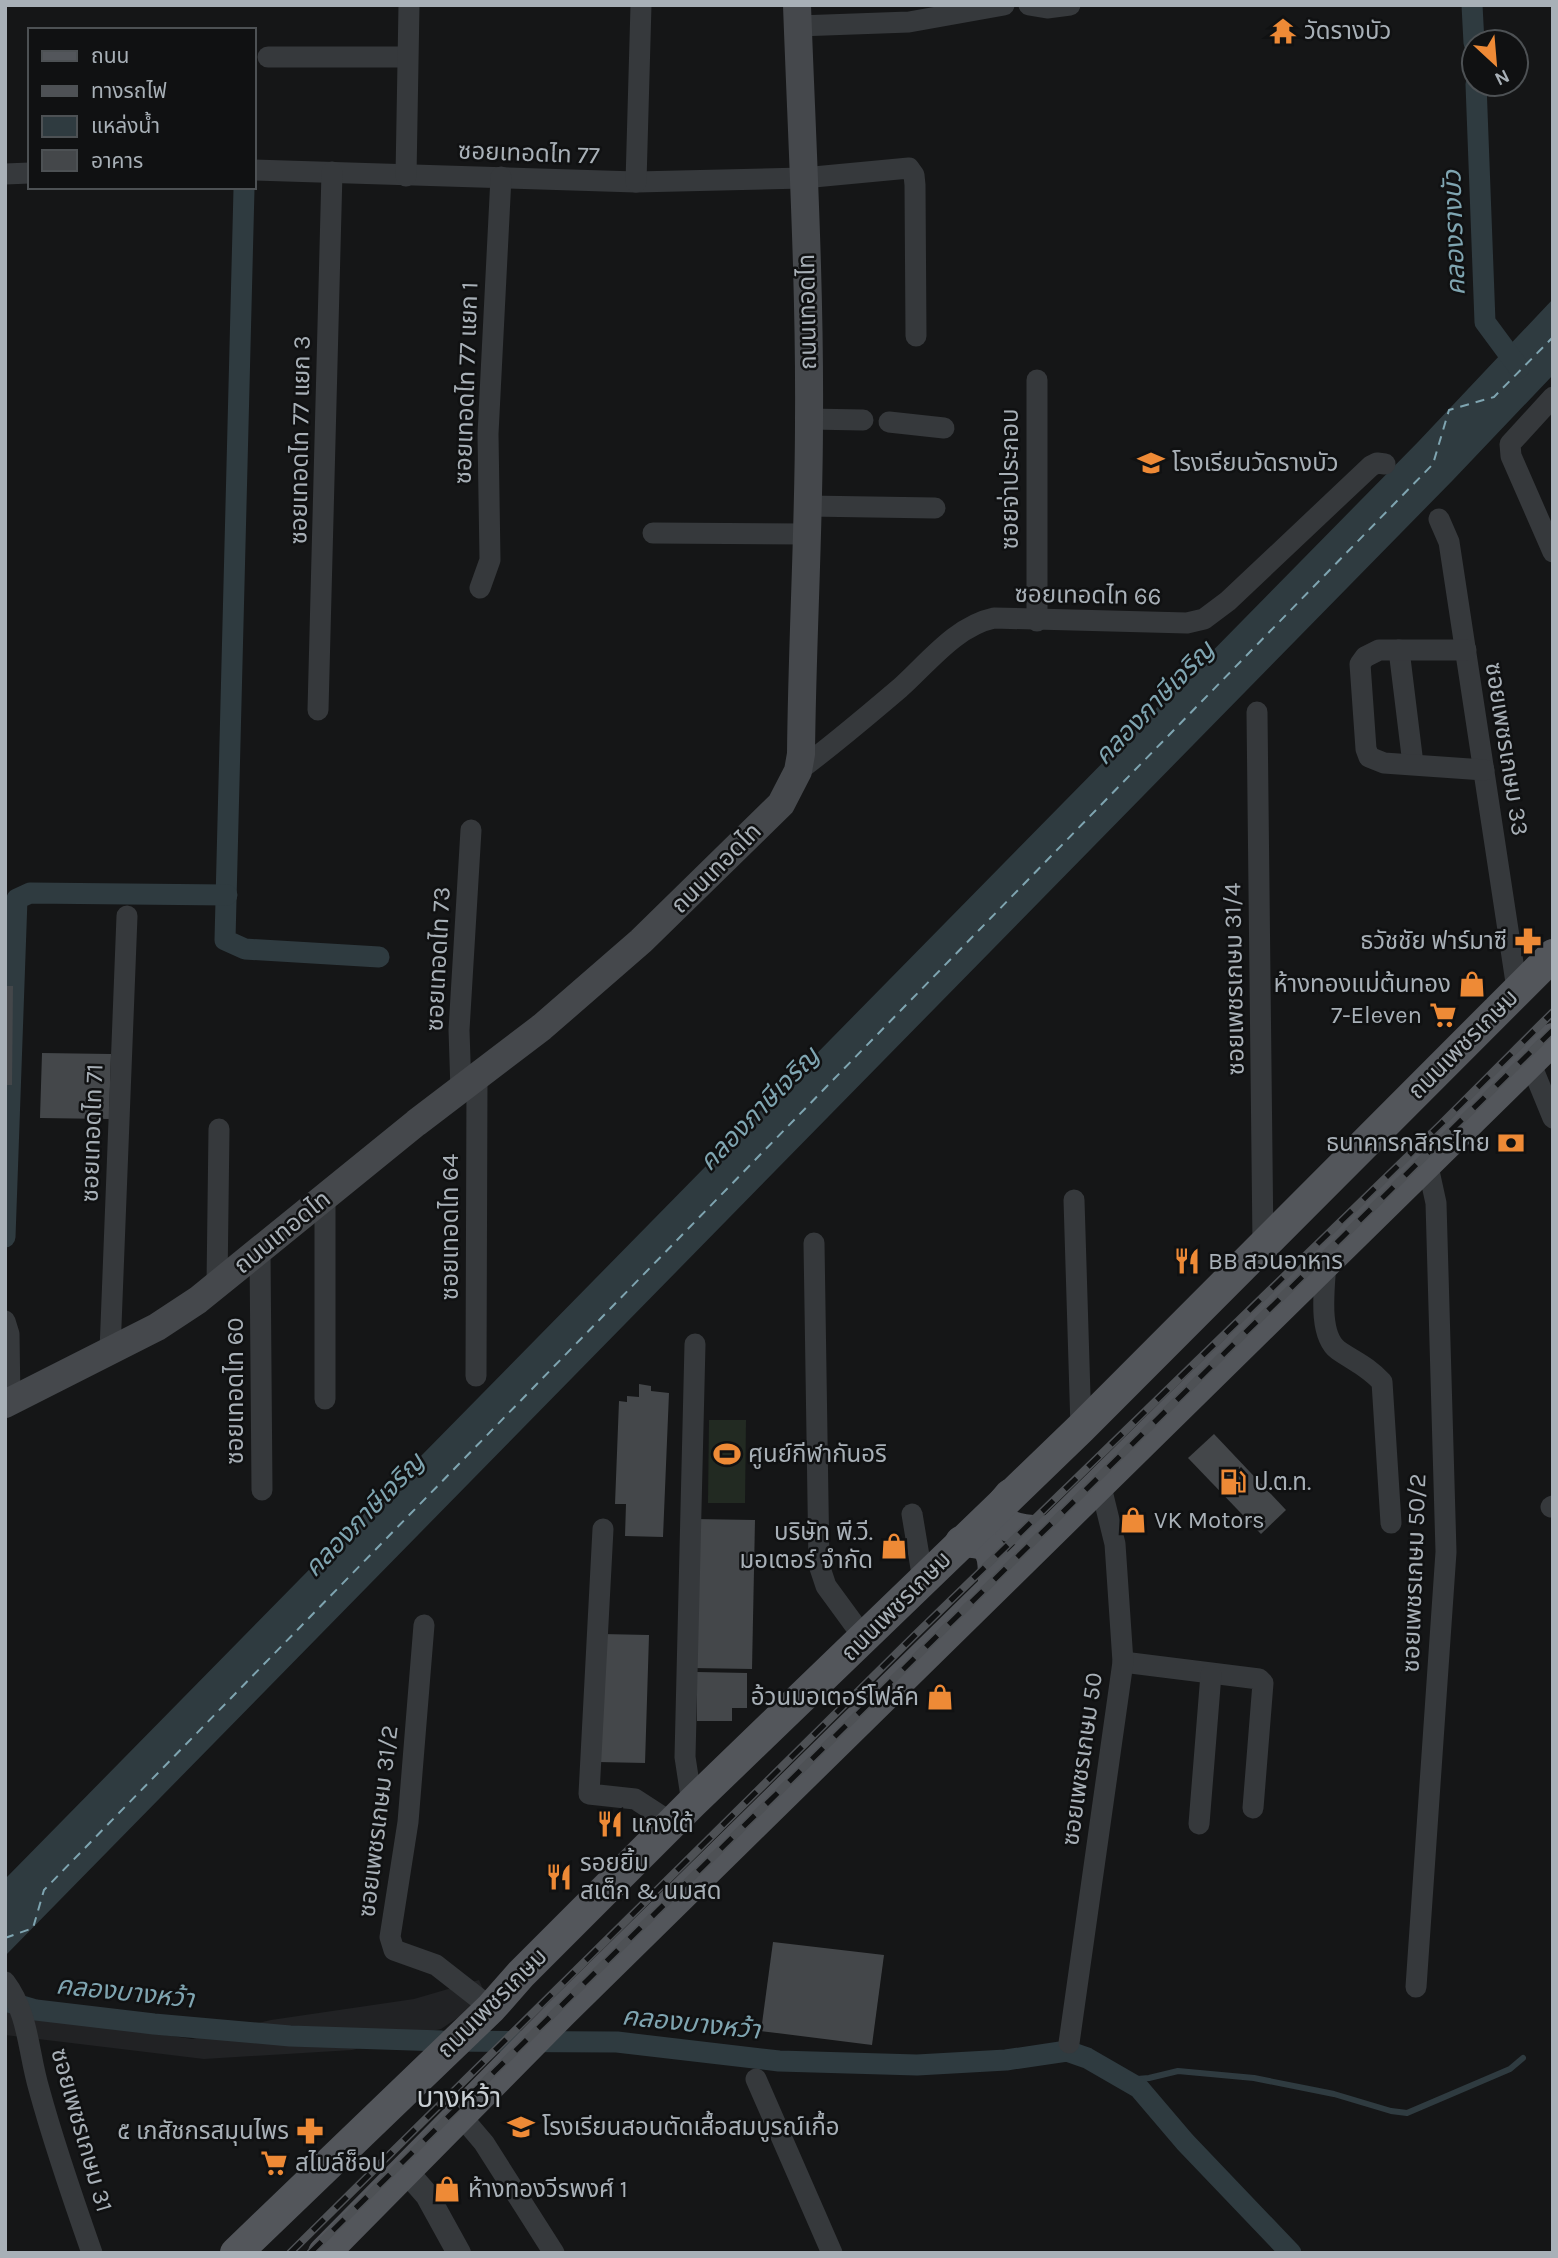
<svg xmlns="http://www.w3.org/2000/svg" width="1558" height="2258" font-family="Karla,'Noto Sans Thai',sans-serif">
<rect width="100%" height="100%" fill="#151617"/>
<!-- built -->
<polygon fill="#212224" points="479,1980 487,1998 441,2029 352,2050 204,2059 5,2035 5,2011 192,2039 271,2020 414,1999"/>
<!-- green -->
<polygon fill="#222a22" points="709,1420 746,1420 745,1503 708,1503"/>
<!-- water -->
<polygon fill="#2f3b40" points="1553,299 1553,375 1453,480 5,1956 5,1879 1418,442"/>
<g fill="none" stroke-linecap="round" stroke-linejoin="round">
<!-- stream -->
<polyline stroke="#2f3b40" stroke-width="6" points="1126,2080 1149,2078 1178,2071 1254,2078 1334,2094 1391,2111 1407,2113 1510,2069 1523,2058"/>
<!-- canal -->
<g stroke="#2f3b40" stroke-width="21">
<polyline points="1472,5 1474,43"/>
<polyline points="1476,84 1485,322 1519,368"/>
<polyline points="244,189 225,940 245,949 379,957"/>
<polyline points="5,1237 17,899 30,893 227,895"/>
<polyline points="5,2001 36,2010 154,2024 290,2036 442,2041 617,2042 779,2061 917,2065 1006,2060 1067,2051 1087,2058 1139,2088 1185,2142 1291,2253"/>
</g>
<!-- ferry -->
<polyline stroke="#7fa5b1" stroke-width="2" stroke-dasharray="9 7" stroke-linecap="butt" points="5,1938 33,1928 44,1890 1433,464 1449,410 1494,397 1553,337"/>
</g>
<!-- building -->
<g fill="#44474a">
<polygon points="5,986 13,986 12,1085 5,1085"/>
<polygon points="42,1053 111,1054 109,1119 40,1118"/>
<polygon points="639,1384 651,1386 651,1391 669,1393 663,1537 625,1536 626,1504 615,1504 619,1401 627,1402 627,1396 639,1397"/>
<polygon points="1214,1434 1286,1510 1261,1534 1188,1458"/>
<polygon points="694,1519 755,1520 752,1669 691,1668"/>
<polygon points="602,1634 649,1635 645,1763 598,1762"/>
<polygon points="697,1672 747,1673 747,1708 732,1708 732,1721 697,1721"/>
<polygon points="773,1942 884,1955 872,2045 761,2031"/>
</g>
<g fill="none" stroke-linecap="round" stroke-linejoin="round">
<!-- minor -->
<g stroke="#36393c" stroke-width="21">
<polyline points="1029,5 1047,8 1070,5"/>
<polyline points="798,26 909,22 1004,5"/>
<polyline points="268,57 407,57"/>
<polyline points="254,170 636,182 803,178 909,168 914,175 915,185 916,336"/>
<polyline points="5,174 30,173"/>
<polyline points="406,176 409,5"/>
<polyline points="636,182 641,5"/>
<polyline points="1553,397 1510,444 1511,456 1553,552"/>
<polyline points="809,419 863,420"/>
<polyline points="889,422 944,428"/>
<polyline points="808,506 935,508"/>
<polyline points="1439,519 1449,542 1517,989"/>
<polyline points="653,533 806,534"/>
<polyline points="480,588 490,560 488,434 501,177"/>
<polyline points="1037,621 1037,380"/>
<polyline points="1399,650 1413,764"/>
<polyline points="1466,650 1379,650 1365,657 1360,664 1366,749 1369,757 1384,763 1484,770"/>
<polyline points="318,710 332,172"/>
<polyline points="1257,712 1263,1245"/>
<path d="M798,771C833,745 866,717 900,688C928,663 956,626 994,618L1187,623L1204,619L1228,601L1371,466L1377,463L1385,464"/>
<polyline points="1530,1062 1553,1118"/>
<polyline points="461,1091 459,1030 471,830"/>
<polyline points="325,1197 325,1399"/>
<polyline points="1074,1200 1081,1428"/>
<polyline points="814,1243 819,1565 826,1586 864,1638"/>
<polyline points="260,1250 262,1490"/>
<path d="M1326,1261C1325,1285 1317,1334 1338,1350C1355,1362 1366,1365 1382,1382L1391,1523"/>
<polyline points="217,1285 219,1129"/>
<polyline points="5,1321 9,1334 10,1401"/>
<polyline points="110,1351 127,916"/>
<polyline points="476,1376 477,1079"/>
<polyline points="1551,1507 1553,1506"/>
<polyline points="912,1514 923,1580"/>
<polyline points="603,1529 589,1794 635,1799 672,1823"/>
<polyline points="424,1625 408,1822 390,1937 394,1950 436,1965 491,2008"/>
<polyline points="1123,1662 1259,1679 1263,1683 1253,1808"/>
<polyline points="692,1803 685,1757 695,1344"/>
<polyline points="1199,1824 1211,1674"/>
<path d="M5,1982C29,2014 28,2052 39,2089C54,2144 73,2199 92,2253"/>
<polyline points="1416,1987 1446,1552 1436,1203 1427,1162"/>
<polyline points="1069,2043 1123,1662 1115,1544 1100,1483"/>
<polyline points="756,2079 832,2253"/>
<polyline points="461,2116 484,2143 554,2253"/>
</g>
<!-- tertiary -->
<polyline stroke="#36393c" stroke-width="24" points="406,2171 427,2195 459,2253"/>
<!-- secondary -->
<path stroke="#45484c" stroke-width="28" d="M5,1404L157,1327L198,1300L416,1123L542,1027L641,941L781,804L798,771L801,754C802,643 809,531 809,420C810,282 802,143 797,5"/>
<!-- primary -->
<g stroke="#53565b" stroke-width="32">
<path d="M1010,1495C978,1529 1027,1532 1050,1531"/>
<path d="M961,1542C996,1539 994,1558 994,1586"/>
<polyline points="236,2253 491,2008 521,1974 692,1803 1081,1428 1553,955"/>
<polyline points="324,2253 562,2012 1553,1039"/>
</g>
<!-- rail casing -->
<g stroke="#4e5155" stroke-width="8">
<g id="rail">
<polyline points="290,2253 913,1637 1442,1123 1553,1012"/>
<polyline points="310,2253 1553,1030"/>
</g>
</g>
<!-- rail -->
<use href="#rail" stroke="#101112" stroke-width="5" stroke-dasharray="16" stroke-linecap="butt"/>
</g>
<!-- icons -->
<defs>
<g id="temple-bare" transform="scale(2.1)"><path d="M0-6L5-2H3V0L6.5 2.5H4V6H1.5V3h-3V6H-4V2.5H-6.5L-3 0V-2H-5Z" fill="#ee8a36" stroke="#101112" stroke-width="2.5" paint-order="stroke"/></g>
<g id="school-bare" transform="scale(2.1)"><path d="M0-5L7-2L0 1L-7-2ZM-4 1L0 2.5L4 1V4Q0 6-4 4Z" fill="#ee8a36" stroke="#101112" stroke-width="2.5" paint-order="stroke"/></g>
<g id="pharmacy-bare" transform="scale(2.1)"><path d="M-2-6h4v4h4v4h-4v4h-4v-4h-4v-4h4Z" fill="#ee8a36" stroke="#101112" stroke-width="2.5" paint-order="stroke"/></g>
<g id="shop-bare" transform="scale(2.1)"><path d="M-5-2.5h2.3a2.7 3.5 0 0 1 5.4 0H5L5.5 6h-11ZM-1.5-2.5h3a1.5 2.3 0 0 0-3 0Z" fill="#ee8a36" stroke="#101112" stroke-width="2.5" paint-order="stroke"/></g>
<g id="supermarket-bare" transform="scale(2.1)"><path d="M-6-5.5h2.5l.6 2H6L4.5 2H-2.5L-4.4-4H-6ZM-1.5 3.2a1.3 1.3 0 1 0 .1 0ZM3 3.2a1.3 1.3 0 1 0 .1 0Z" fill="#ee8a36" stroke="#101112" stroke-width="2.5" paint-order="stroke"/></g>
<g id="bank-bare" transform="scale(2.1)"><path d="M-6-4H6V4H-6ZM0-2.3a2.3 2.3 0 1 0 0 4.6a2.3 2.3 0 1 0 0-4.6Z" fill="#ee8a36" stroke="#101112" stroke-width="2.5" paint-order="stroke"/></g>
<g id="restaurant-bare" transform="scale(2.1)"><path d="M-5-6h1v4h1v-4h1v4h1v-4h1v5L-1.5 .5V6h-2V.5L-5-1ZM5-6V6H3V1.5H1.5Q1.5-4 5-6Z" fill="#ee8a36" stroke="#101112" stroke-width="2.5" paint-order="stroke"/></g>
<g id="stadium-bare" transform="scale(2.1)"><path d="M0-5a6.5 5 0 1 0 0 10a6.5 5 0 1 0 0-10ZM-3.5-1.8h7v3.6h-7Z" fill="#ee8a36" stroke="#101112" stroke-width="2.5" paint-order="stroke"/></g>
<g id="fuel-bare" transform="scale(2.1)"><path d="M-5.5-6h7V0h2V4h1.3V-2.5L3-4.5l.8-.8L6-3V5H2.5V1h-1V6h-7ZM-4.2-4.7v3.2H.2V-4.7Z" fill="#ee8a36" stroke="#101112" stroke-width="2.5" paint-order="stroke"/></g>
</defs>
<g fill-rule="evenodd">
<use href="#temple-bare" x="1283" y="31"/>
<use href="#school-bare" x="1151" y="463"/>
<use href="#pharmacy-bare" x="1528" y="941"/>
<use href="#shop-bare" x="1472" y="984"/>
<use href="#supermarket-bare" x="1443" y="1015"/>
<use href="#bank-bare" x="1511" y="1143"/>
<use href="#restaurant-bare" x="1187" y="1261"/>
<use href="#stadium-bare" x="727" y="1454"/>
<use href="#fuel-bare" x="1233" y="1482"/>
<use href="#shop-bare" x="1133" y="1520"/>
<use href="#shop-bare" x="894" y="1546"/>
<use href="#shop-bare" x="940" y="1697"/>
<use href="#restaurant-bare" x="610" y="1824"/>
<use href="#restaurant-bare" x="559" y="1877"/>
<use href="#school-bare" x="521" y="2127"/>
<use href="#pharmacy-bare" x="310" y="2131"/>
<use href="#supermarket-bare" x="274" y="2163"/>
<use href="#shop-bare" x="447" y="2189"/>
</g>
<g text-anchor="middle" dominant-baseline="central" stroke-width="5" stroke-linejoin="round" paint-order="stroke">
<!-- poi labels -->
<g font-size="24" fill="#a8b0b7" stroke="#101112" text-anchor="start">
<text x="1304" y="31">วัดรางบัว</text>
<text x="1172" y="463">โรงเรียนวัดรางบัว</text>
<text x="1507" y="941" text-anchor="end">ธวัชชัย ฟาร์มาซี</text>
<text x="1451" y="984" text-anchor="end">ห้างทองแม่ต้นทอง</text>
<text x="1422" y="1015" text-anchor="end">7-Eleven</text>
<text x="1490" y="1143" text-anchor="end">ธนาคารกสิกรไทย</text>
<text x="1208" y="1261">BB สวนอาหาร</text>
<text x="748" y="1454">ศูนย์กีฬากันอริ</text>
<text x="1254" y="1482">ป.ต.ท.</text>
<text x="1154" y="1520">VK Motors</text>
<text x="873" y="1532" text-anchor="end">บริษัท พี.วี.<tspan x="873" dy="28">มอเตอร์ จำกัด</tspan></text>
<text x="919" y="1697" text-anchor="end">อ้วนมอเตอร์โฟล์ค</text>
<text x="631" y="1824">แกงใต้</text>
<text x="580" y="1863">รอยยิ้ม<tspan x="580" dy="28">สเต็ก &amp; นมสด</tspan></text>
<text x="542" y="2127">โรงเรียนสอนตัดเสื้อสมบูรณ์เกื้อ</text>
<text x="289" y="2131" text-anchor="end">๕ เภสัชกรสมุนไพร</text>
<text x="295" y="2163">สไมล์ช็อป</text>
<text x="468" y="2189">ห้างทองวีรพงศ์ 1</text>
</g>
<!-- street labels -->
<g font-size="24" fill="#a8b0b7" stroke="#101112">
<text transform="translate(529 153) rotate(2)">ซอยเทอดไท 77</text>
<text transform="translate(807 312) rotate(-91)">ถนนเทอดไท</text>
<text transform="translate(466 383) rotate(-88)">ซอยเทอดไท 77 แยก 1</text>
<text transform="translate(300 440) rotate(-89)">ซอยเทอดไท 77 แยก 3</text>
<text transform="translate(1010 479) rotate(-90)">ซอยจ่าประกอบ</text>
<text transform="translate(1088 595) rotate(1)">ซอยเทอดไท 66</text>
<text transform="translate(1507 749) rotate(81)">ซอยเพชรเกษม 33</text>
<text transform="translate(716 868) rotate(-45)">ถนนเทอดไท</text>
<text transform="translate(438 959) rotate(-87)">ซอยเทอดไท 73</text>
<text transform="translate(1234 979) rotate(-91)">ซอยเพชรเกษม 31/4</text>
<text transform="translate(1463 1044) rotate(-45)">ถนนเพชรเกษม</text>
<text transform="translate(92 1133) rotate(-88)">ซอยเทอดไท 71</text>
<text transform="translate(450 1227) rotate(-90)">ซอยเทอดไท 64</text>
<text transform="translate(282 1232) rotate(-39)">ถนนเทอดไท</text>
<text transform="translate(235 1391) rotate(-90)">ซอยเทอดไท 60</text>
<text transform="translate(1414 1573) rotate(-88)">ซอยเพชรเกษม 50/2</text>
<text transform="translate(896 1606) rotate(-45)">ถนนเพชรเกษม</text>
<text transform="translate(1082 1759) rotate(-82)">ซอยเพชรเกษม 50</text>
<text transform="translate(378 1821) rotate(-83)">ซอยเพชรเกษม 31/2</text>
<text transform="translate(492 2003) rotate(-45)">ถนนเพชรเกษม</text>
<text transform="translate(82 2130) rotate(74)">ซอยเพชรเกษม 31</text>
</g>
<!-- water labels -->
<g font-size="26" font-style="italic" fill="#7fa5b1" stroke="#101112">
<text transform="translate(1454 233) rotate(-92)">คลองรางบัว</text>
<text transform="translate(1154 703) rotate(-46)">คลองภาษีเจริญ</text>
<text transform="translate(759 1109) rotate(-46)">คลองภาษีเจริญ</text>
<text transform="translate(364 1515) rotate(-46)">คลองภาษีเจริญ</text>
<text transform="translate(125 1992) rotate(6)">คลองบางหว้า</text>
<text transform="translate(691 2023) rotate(6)">คลองบางหว้า</text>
</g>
<!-- quarter labels -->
<g font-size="28" fill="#c8ced3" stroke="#101112">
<text x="459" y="2097">บางหว้า</text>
</g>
</g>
<!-- border -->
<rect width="1558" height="2258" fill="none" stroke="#a8b0b7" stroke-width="14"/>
<!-- legend -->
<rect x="28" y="28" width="228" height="161" fill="#101112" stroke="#4d5154" stroke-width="2"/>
<rect x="42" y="51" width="35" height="10" fill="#53565b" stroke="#4d5154" stroke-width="2"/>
<text x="91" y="63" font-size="21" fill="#a8b0b7">ถนน</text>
<rect x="42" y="86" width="35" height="10" fill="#4e5155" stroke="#4d5154" stroke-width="2"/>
<text x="91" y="98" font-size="21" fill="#a8b0b7">ทางรถไฟ</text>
<rect x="42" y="116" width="35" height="21" fill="#2f3b40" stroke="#4d5154" stroke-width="2"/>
<text x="91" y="133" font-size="21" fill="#a8b0b7">แหล่งน้ำ</text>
<rect x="42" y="150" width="35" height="21" fill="#44474a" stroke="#4d5154" stroke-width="2"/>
<text x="91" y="168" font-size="21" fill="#a8b0b7">อาคาร</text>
<!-- north arrow -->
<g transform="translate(1495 63) rotate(154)"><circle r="33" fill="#101112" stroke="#4d5154" stroke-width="2"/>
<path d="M0-5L12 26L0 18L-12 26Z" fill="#ee8a36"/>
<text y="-10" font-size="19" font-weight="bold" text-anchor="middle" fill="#a8b0b7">N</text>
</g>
</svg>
